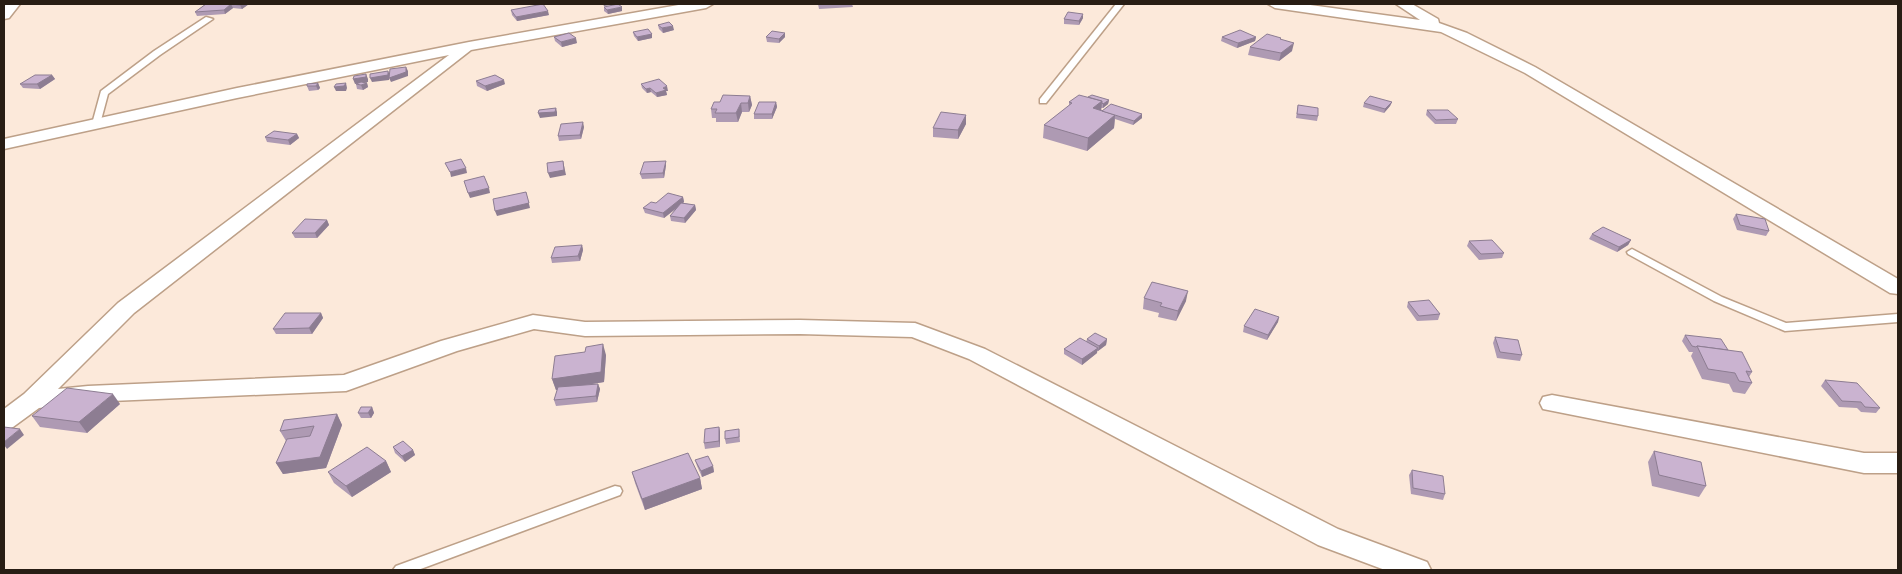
<svg xmlns="http://www.w3.org/2000/svg" width="1902" height="574" font-family="'Open Sans',sans-serif">
<rect width="100%" height="100%" fill="#fce9da"/>
<g fill="none" stroke-linecap="round" stroke-linejoin="round">
<!-- lane casing -->
<g stroke="#bda088" stroke-width="3">
<g id="lane">
<polygon points="1116,4 1124,4 1046,103 1040,103 1040,99"/>
<polygon points="206,17 213,19 160,55 108,94 100,124 99,126 93,126 92,124 101,91 154,51"/>
<polygon points="1632,249 1722,297 1786,323 1898,314 1898,322 1785,331 1714,301 1628,254 1627,252"/>
<polygon points="615,486 620,487 622,491 620,495 418,570 393,570 396,566"/>
</g>
</g>
<!-- street casing -->
<g stroke="#bda088" stroke-width="3">
<g id="street">
<polygon points="6,4 20,4 9,18 4,19 4,7"/>
<polygon points="684,4 713,4 706,8 471,50 134,313 58,389 88,386 344,375 441,341 533,315 585,322 800,320 915,323 985,349 1338,529 1427,562 1431,570 1385,570 1318,545 969,359 912,337 800,334 585,336 534,329 457,351 346,391 88,402 39,408 13,427 4,430 4,409 24,394 118,303 449,55 237,98 4,149 4,139 237,88 469,42"/>
<polygon points="1268,4 1303,4 1420,20 1396,4 1412,4 1438,19 1439,23 1467,33 1535,67 1898,279 1898,294 1890,293 1525,73 1441,32 1275,8"/>
<polygon points="1552,395 1864,453 1898,453 1898,473 1864,473 1543,409 1540,403 1543,397"/>
</g>
</g>
<!-- lane -->
<use href="#lane" fill="#fff" fill-rule="evenodd"/>
<!-- street -->
<use href="#street" fill="#fff" fill-rule="evenodd"/>
</g>
<!-- wall -->
<g fill="#ae9ab3">
<polygon points="206,4 249,4 242,9 233,8 225,14 197,16 195,12"/>
<polygon points="818,4 852,4 853,7 819,9"/>
<polygon points="604,7 622,11 608,14 604,11"/>
<polygon points="511,10 549,15 517,21 512,15"/>
<polygon points="1083,18 1079,25 1064,24 1064,19"/>
<polygon points="658,25 674,30 663,33 659,29"/>
<polygon points="633,32 652,34 652,38 638,41 634,36"/>
<polygon points="785,33 785,37 779,43 767,42 766,37"/>
<polygon points="554,37 577,43 562,47 555,41"/>
<polygon points="1222,37 1256,37 1255,41 1237,48 1221,41"/>
<polygon points="1281,38 1281,40 1292,51 1279,61 1248,55 1250,47"/>
<polygon points="52,75 55,79 40,89 23,88 20,84"/>
<polygon points="368,79 368,82 365,82 367,83 368,87 363,90 357,89 356,84 358,83 355,84"/>
<polygon points="476,81 505,84 487,91 477,86"/>
<polygon points="318,83 320,88 318,90 309,91 307,86"/>
<polygon points="641,84 668,91 666,91 667,95 657,97 651,92 647,93 642,88"/>
<polygon points="750,96 752,105 749,112 742,112 738,122 716,122 716,118 712,118 711,109 720,102"/>
<polygon points="1088,97 1109,100 1108,104 1103,108 1101,108 1101,110 1142,114 1142,118 1133,125 1115,119 1114,128 1087,151 1043,138 1044,125 1069,106 1069,102"/>
<polygon points="776,102 777,107 772,119 754,119 754,114"/>
<polygon points="1392,102 1390,106 1384,113 1363,107 1364,103"/>
<polygon points="1298,105 1318,116 1317,121 1296,118"/>
<polygon points="1427,110 1458,119 1456,124 1435,124 1426,115"/>
<polygon points="966,115 966,124 958,139 933,137 933,128"/>
<polygon points="584,127 581,139 559,141 558,136"/>
<polygon points="297,134 299,138 290,145 267,142 265,137"/>
<polygon points="666,165 664,178 642,179 640,174"/>
<polygon points="683,197 684,202 683,203 695,205 696,210 685,223 671,221 670,216 677,208 664,218 645,213 643,208 656,203"/>
<polygon points="1736,214 1769,231 1766,236 1737,230 1733,219"/>
<polygon points="327,220 329,225 317,238 295,238 292,233"/>
<polygon points="1592,234 1631,240 1628,245 1617,252 1589,239"/>
<polygon points="1469,241 1504,253 1502,258 1479,260 1467,246"/>
<polygon points="582,245 583,250 580,261 552,263 551,258"/>
<polygon points="1144,298 1186,301 1176,321 1158,317 1159,313 1143,309"/>
<polygon points="1408,302 1440,314 1438,320 1417,321 1407,307"/>
<polygon points="321,313 323,318 312,334 276,334 273,329"/>
<polygon points="1279,317 1278,322 1267,340 1243,332 1244,326"/>
<polygon points="1685,335 1728,350 1752,372 1749,377 1752,383 1745,394 1733,392 1729,384 1702,379 1691,356 1693,352 1689,352 1682,341"/>
<polygon points="1495,337 1522,355 1520,361 1497,358 1493,343"/>
<polygon points="1087,339 1107,339 1106,345 1098,351 1097,351 1097,353 1082,365 1064,354 1064,349 1086,342"/>
<polygon points="606,355 604,382 592,384 598,384 600,389 597,402 556,406 554,400 557,390 556,390 552,379"/>
<polygon points="1825,380 1880,408 1876,413 1861,412 1857,408 1839,407 1821,386"/>
<polygon points="120,404 87,433 40,427 32,416"/>
<polygon points="372,407 374,413 371,418 361,418 358,413"/>
<polygon points="337,414 342,425 326,468 283,474 276,463 286,441 280,431"/>
<polygon points="719,427 720,432 720,447 705,449 704,443"/>
<polygon points="739,429 740,442 726,444 725,439"/>
<polygon points="393,447 413,450 415,455 405,462 395,453"/>
<polygon points="1654,451 1706,486 1699,497 1652,486 1648,462"/>
<polygon points="695,460 713,466 714,472 702,477 697,466"/>
<polygon points="386,461 391,472 352,497 334,483 328,472"/>
<polygon points="1412,470 1445,494 1443,500 1411,494 1409,475"/>
<polygon points="632,472 700,478 702,489 645,510 635,483"/>
</g>
<!-- shaded-wall -->
<g fill="#8d7d92">
<polygon points="231,4 233,8 225,14 224,10"/>
<polygon points="241,4 249,4 242,9 240,5"/>
<polygon points="603,4 617,4 604,6"/>
<polygon points="622,7 622,11 608,14 607,10"/>
<polygon points="548,11 549,15 517,21 516,17"/>
<polygon points="1083,14 1083,18 1079,25 1079,21"/>
<polygon points="673,26 674,30 663,33 662,28"/>
<polygon points="785,33 785,37 779,43 779,39"/>
<polygon points="652,34 652,38 638,41 637,37"/>
<polygon points="1256,37 1255,41 1237,48 1238,43"/>
<polygon points="576,38 577,43 562,47 561,42"/>
<polygon points="1294,43 1292,51 1279,61 1281,53"/>
<polygon points="406,67 408,71 408,76 391,82 389,78 389,80 372,82 370,78 388,71 390,75"/>
<polygon points="366,74 368,79 368,82 355,84 353,79"/>
<polygon points="52,75 55,79 40,89 37,84"/>
<polygon points="504,80 505,84 487,91 485,86"/>
<polygon points="318,83 320,88 318,90 316,86"/>
<polygon points="346,83 347,88 346,91 336,91 334,87"/>
<polygon points="367,83 368,87 363,90 361,85"/>
<polygon points="667,86 668,91 666,91 667,95 657,97 656,93 663,88"/>
<polygon points="650,88 651,92 647,93 646,89"/>
<polygon points="750,96 752,105 749,112 748,103"/>
<polygon points="1109,100 1108,104 1103,108 1103,104"/>
<polygon points="1102,101 1101,114 1093,108"/>
<polygon points="776,102 777,107 772,119 772,114"/>
<polygon points="1392,102 1390,106 1384,113 1385,109"/>
<polygon points="741,103 742,112 738,122 736,113"/>
<polygon points="556,108 557,112 557,116 540,118 538,113"/>
<polygon points="1142,114 1142,118 1133,125 1134,121"/>
<polygon points="966,115 966,124 958,139 958,130"/>
<polygon points="1115,115 1114,128 1087,151 1088,138"/>
<polygon points="583,122 584,127 581,139 580,135"/>
<polygon points="297,134 299,138 290,145 288,140"/>
<polygon points="563,161 566,175 550,178 548,173"/>
<polygon points="666,161 666,165 664,178 663,173"/>
<polygon points="466,168 467,173 451,177 450,172"/>
<polygon points="489,188 490,193 470,198 468,193"/>
<polygon points="526,192 530,208 497,216 495,211"/>
<polygon points="683,197 684,202 664,218 663,213"/>
<polygon points="695,205 696,210 685,223 684,218"/>
<polygon points="327,220 329,225 317,238 315,233"/>
<polygon points="1631,240 1628,245 1617,252 1619,247"/>
<polygon points="582,245 583,250 580,261 578,256"/>
<polygon points="1188,291 1186,301 1176,321 1178,311"/>
<polygon points="321,313 323,318 312,334 309,328"/>
<polygon points="1279,317 1278,322 1267,340 1268,335"/>
<polygon points="1107,339 1106,345 1098,351 1099,346"/>
<polygon points="603,344 606,355 604,382 556,390 552,379"/>
<polygon points="1098,348 1097,353 1082,365 1082,359"/>
<polygon points="598,384 600,389 597,402 596,396"/>
<polygon points="113,394 120,404 87,433 79,422"/>
<polygon points="372,407 374,413 371,418 368,413"/>
<polygon points="337,414 342,425 326,468 283,474 276,463"/>
<polygon points="719,427 720,432 720,447 719,441"/>
<polygon points="20,429 24,435 7,449 4,445 4,442"/>
<polygon points="413,450 415,455 405,462 402,456"/>
<polygon points="386,461 391,472 352,497 346,486"/>
<polygon points="713,466 714,472 702,477 701,471"/>
<polygon points="700,478 702,489 645,510 642,499"/>
</g>
<!-- building -->
<g fill="#cab3d0" stroke="#8d7d92">
<polygon points="206,4 241,4 240,5 231,4 224,10 195,12"/>
<polygon points="543,4 548,11 516,17 511,10"/>
<polygon points="618,4 622,7 607,10 604,7"/>
<polygon points="1068,12 1083,14 1079,21 1064,19"/>
<polygon points="669,22 673,26 662,28 658,25"/>
<polygon points="648,29 652,34 637,37 633,32"/>
<polygon points="1240,30 1256,37 1238,43 1222,37"/>
<polygon points="772,31 785,33 779,39 766,37"/>
<polygon points="569,33 576,38 561,42 554,37"/>
<polygon points="1267,34 1281,38 1280,39 1294,43 1281,53 1250,47"/>
<polygon points="406,67 406,72 389,78 390,69"/>
<polygon points="388,71 388,75 370,78 370,74"/>
<polygon points="366,74 366,77 353,79 354,76"/>
<polygon points="35,75 52,75 37,84 20,84"/>
<polygon points="495,75 504,80 485,86 476,81"/>
<polygon points="659,79 667,86 663,88 666,90 656,93 650,88 646,89 641,84"/>
<polygon points="361,82 367,83 361,85 356,84"/>
<polygon points="318,83 316,86 307,86 307,84"/>
<polygon points="346,83 344,86 334,87 336,84"/>
<polygon points="723,95 750,96 748,103 741,103 736,113 715,113 717,109 711,109 714,102 720,102"/>
<polygon points="1079,95 1102,101 1093,108 1115,115 1088,138 1044,125 1072,103 1069,102"/>
<polygon points="1092,95 1109,100 1103,104 1102,103 1102,101 1088,97"/>
<polygon points="1370,96 1392,102 1385,109 1364,103"/>
<polygon points="759,102 776,102 772,114 754,114"/>
<polygon points="1111,104 1142,114 1134,121 1102,111"/>
<polygon points="1298,105 1318,108 1318,116 1297,114"/>
<polygon points="556,108 555,112 538,113 539,110"/>
<polygon points="1427,110 1448,110 1458,119 1436,120"/>
<polygon points="941,112 966,115 958,130 933,128"/>
<polygon points="583,122 580,135 558,136 561,124"/>
<polygon points="274,131 297,134 288,140 265,137"/>
<polygon points="461,159 466,168 450,172 445,163"/>
<polygon points="563,161 564,170 548,173 547,163"/>
<polygon points="666,161 663,173 640,174 644,162"/>
<polygon points="484,176 489,188 468,193 464,181"/>
<polygon points="526,192 529,203 495,211 493,199"/>
<polygon points="668,193 683,197 663,213 643,208 651,202 656,203"/>
<polygon points="681,203 695,205 684,218 670,216"/>
<polygon points="1736,214 1765,219 1769,231 1740,225"/>
<polygon points="305,219 327,220 315,233 292,233"/>
<polygon points="1603,227 1631,240 1619,247 1592,234"/>
<polygon points="1492,240 1504,253 1481,254 1469,241"/>
<polygon points="582,245 578,256 551,258 555,247"/>
<polygon points="1152,282 1188,291 1178,311 1160,306 1162,303 1144,298"/>
<polygon points="1429,300 1440,314 1419,316 1408,302"/>
<polygon points="1255,309 1279,317 1268,335 1244,326"/>
<polygon points="285,313 321,313 309,328 273,329"/>
<polygon points="1095,333 1107,339 1099,346 1087,339"/>
<polygon points="1685,335 1721,339 1728,350 1697,346 1696,347 1692,346"/>
<polygon points="1495,337 1518,340 1522,355 1500,352"/>
<polygon points="1080,338 1098,348 1082,359 1064,349"/>
<polygon points="603,344 601,372 552,379 555,356 585,352 586,347"/>
<polygon points="1697,346 1742,352 1752,372 1746,371 1752,383 1739,381 1735,373 1708,369"/>
<polygon points="1825,380 1857,383 1880,408 1865,407 1861,402 1842,401"/>
<polygon points="598,384 596,396 554,400 558,387"/>
<polygon points="67,388 113,394 79,422 32,416"/>
<polygon points="361,407 372,407 368,413 358,413"/>
<polygon points="337,414 320,457 276,463 287,439 310,436 314,426 280,431 284,420"/>
<polygon points="4,427 20,429 4,442"/>
<polygon points="719,427 719,441 704,443 705,429"/>
<polygon points="739,429 739,437 725,439 725,431"/>
<polygon points="403,441 413,450 402,456 393,447"/>
<polygon points="367,447 386,461 346,486 328,472"/>
<polygon points="1654,451 1701,462 1706,486 1659,475"/>
<polygon points="688,453 700,478 642,499 632,472"/>
<polygon points="708,456 713,466 701,471 695,460"/>
<polygon points="1412,470 1443,476 1445,494 1413,488"/>
</g>
<!-- border -->
<rect width="1902" height="574" fill="none" stroke="#281d14" stroke-width="10"/>
</svg>
